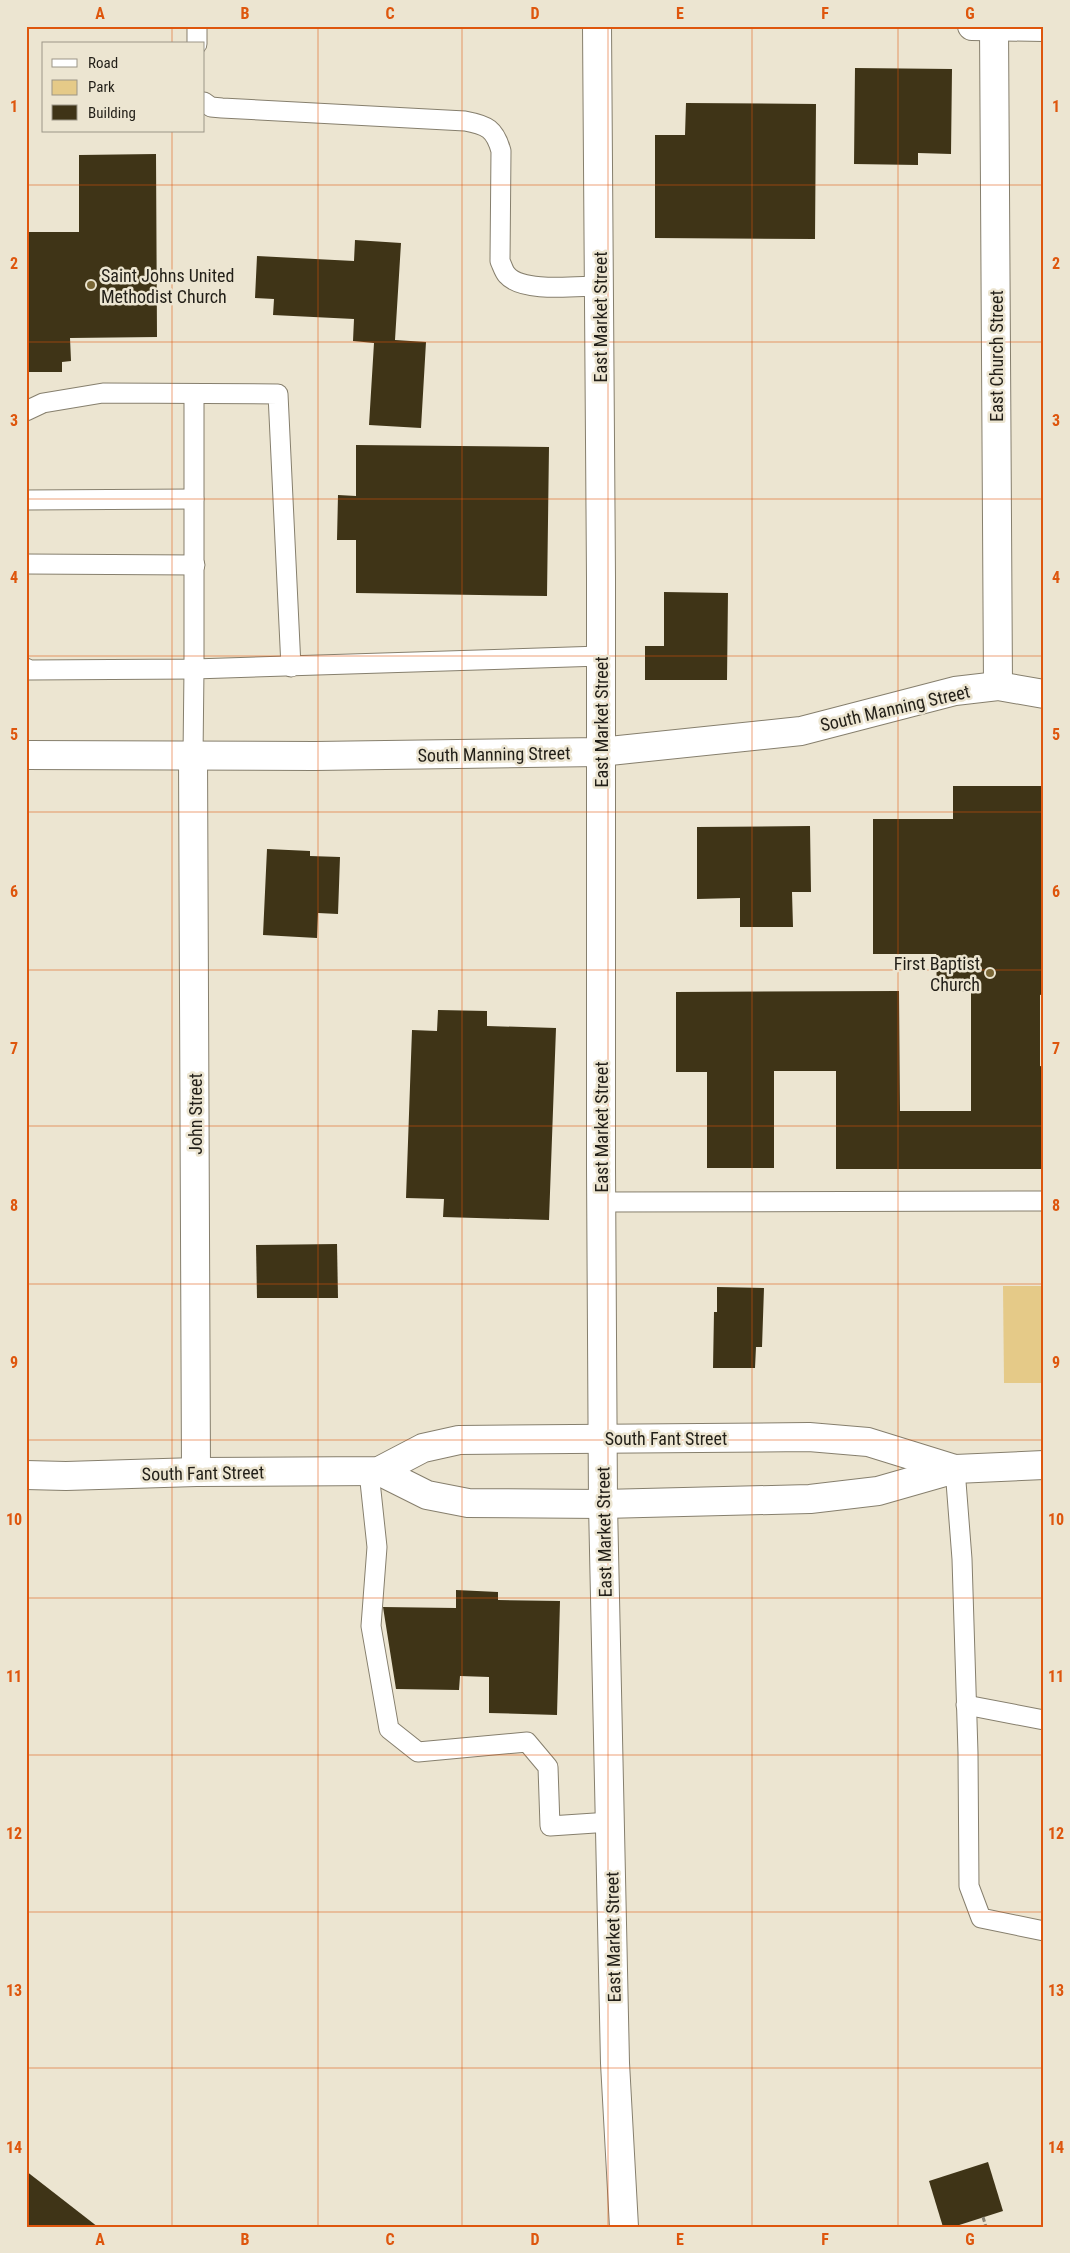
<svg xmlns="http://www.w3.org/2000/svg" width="1070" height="2253" font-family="'Roboto Condensed',sans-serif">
<rect width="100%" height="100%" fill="#ece5d1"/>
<!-- green -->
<polygon fill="#e5ca88" points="1003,1286 1044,1286 1044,1383 1004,1383"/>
<!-- building -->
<g fill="#3f3417">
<polygon points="855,68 952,69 951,154 918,153 918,165 854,164"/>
<polygon points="686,103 816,104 815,239 655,238 655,135 685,135"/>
<polygon points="156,154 157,337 70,338 71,361 62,362 62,372 26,372 26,232 79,232 79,155"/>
<polygon points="355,240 401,243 395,340 426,342 421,428 369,425 374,343 353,341 354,319 273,315 274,299 255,298 257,256 354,261"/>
<polygon points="356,445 549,447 547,596 356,593 356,540 337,540 338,495 356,496"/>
<polygon points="664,592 728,593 727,680 645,680 645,646 664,646"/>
<polygon points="953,786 1044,786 1044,994 1040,995 1040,1066 1044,1067 1044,1169 836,1169 836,1071 774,1071 774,1168 707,1168 707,1072 676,1072 676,992 899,991 900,1111 971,1111 971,992 937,992 936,954 873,954 873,819 953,819"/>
<polygon points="810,826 811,892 792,892 793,927 740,927 740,898 697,899 697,827"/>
<polygon points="267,849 310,851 310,856 340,857 338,914 318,913 317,938 263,935"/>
<polygon points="438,1010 487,1011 487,1026 556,1028 549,1220 443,1217 444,1199 406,1198 412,1030 437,1031"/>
<polygon points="337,1244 338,1298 257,1298 256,1245"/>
<polygon points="717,1287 764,1288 762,1347 756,1347 755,1368 713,1368 714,1312 717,1312"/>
<polygon points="456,1590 498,1592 498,1600 560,1601 557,1715 489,1713 489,1677 460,1676 459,1690 396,1689 383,1607 456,1608"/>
<polygon points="988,2162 1003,2211 953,2227 943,2227 929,2181"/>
<polygon points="26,2171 98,2227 26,2227"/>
</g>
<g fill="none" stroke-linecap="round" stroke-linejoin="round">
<!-- lane casing -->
<g stroke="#867f6d" stroke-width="21">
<g id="lane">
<polyline points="197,26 197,44"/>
<path d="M204,102L211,107L222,108L465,121C487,125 495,129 501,151L500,261C502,265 504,272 507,275C522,293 577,286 599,286"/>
<polyline points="26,411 43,403 103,393 278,394 291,667"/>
<polyline points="26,500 194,499"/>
<polyline points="26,564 195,565"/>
<polyline points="26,668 29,670 194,669 194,394"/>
<polyline points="193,756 194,669 601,656"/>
<polyline points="601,1202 1044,1201"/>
<polyline points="955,1469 962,1559 968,1753 969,1886 981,1918 1044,1931"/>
<polyline points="369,1472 377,1547 371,1626 389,1729 418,1752 527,1742 548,1767 550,1826 610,1822"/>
<polyline points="966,1705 1044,1720"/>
</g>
</g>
<!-- street casing -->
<g stroke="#867f6d" stroke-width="30">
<g id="street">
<polyline points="994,26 998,686"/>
<polyline points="26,755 315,756 600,752 801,731 955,691 998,686 1044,694"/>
<polyline points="193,756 196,1472"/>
</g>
</g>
<!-- secondary casing -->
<g stroke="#867f6d" stroke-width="30">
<g id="secondary">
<polyline points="597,26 601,578 601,1168 603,1504 615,2063 624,2227"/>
<polyline points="972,26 1044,27"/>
<polyline points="379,1471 427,1495 468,1503 603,1504 810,1499 878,1491 955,1469 1044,1465"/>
<polyline points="26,1475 66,1476 196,1472 379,1471 423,1448 459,1440 809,1437 868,1442 955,1469"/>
</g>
</g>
<!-- path -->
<polyline stroke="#888375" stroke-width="3" stroke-dasharray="5 2.5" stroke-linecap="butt" points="983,2217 986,2227"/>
<!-- lane -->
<use href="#lane" stroke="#fff" stroke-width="19"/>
<!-- street -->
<use href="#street" stroke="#fff" stroke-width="28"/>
<!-- secondary -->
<use href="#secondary" stroke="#fff" stroke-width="28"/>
</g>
<!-- grid -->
<path fill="none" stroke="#de560d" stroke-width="1" stroke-opacity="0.55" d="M172,26V44M318,26V2227M462,26V2227M608,26V2227M752,26V2227M898,26V2227M172,131V2227M26,185H1044M26,342H1044M26,499H1044M26,656H1044M26,812H1044M26,970H1044M26,1126H1044M26,1284H1044M26,1440H1044M26,1598H1044M26,1755H1044M26,1912H1044M26,2068H1044"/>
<!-- markers -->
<g fill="#7a6736" stroke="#ece5d1" stroke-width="2">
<circle cx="91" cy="285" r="5"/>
<circle cx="990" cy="973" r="5"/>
</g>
<g text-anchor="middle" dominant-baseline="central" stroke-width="5" stroke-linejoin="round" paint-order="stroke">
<!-- poi labels -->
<g font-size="18" fill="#221f18" stroke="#ece5d1" text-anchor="start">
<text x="101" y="275">Saint Johns United<tspan x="101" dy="21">Methodist Church</tspan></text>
<text x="980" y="963" text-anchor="end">First Baptist<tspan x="980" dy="21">Church</tspan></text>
</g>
<!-- street labels -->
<g font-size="18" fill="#221f18" stroke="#ece5d1">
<text transform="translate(600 317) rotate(-90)">East Market Street</text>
<text transform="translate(996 356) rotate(-90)">East Church Street</text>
<text transform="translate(895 708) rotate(-13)">South Manning Street</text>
<text transform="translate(601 722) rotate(-90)">East Market Street</text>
<text transform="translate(494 754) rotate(-1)">South Manning Street</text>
<text transform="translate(195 1114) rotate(-90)">John Street</text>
<text transform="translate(601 1127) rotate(-90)">East Market Street</text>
<text x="666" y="1438">South Fant Street</text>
<text transform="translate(203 1473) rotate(-1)">South Fant Street</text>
<text transform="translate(604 1532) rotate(-91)">East Market Street</text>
<text transform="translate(613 1937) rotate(-91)">East Market Street</text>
</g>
</g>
<!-- border -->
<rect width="1070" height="2253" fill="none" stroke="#ece5d1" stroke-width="55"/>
<!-- legend -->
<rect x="42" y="42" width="162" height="90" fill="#ece5d1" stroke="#9b9687"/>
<rect x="52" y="59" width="25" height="8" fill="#ffffff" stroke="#9b9687"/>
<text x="88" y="68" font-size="15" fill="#221f18">Road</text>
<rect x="52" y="80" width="25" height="15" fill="#e5ca88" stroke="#9b9687"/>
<text x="88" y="92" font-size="15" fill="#221f18">Park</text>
<rect x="52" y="105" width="25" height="15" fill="#3f3417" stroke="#9b9687"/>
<text x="88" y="118" font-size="15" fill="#221f18">Building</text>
<rect x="28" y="28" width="1014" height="2198" fill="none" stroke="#de560d" stroke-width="2"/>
<g font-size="16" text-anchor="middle" font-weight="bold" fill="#de560d">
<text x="100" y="19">A</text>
<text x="245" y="19">B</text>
<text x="390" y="19">C</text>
<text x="535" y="19">D</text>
<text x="680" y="19">E</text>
<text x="825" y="19">F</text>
<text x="970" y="19">G</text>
<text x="14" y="112">1</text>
<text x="1056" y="112">1</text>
<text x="14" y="269">2</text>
<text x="1056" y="269">2</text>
<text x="14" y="426">3</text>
<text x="1056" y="426">3</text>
<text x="14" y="583">4</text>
<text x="1056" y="583">4</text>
<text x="14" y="740">5</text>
<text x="1056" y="740">5</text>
<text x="14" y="897">6</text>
<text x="1056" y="897">6</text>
<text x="14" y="1054">7</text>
<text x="1056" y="1054">7</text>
<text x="14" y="1211">8</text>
<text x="1056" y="1211">8</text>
<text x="14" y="1368">9</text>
<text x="1056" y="1368">9</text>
<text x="14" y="1525">10</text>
<text x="1056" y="1525">10</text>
<text x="14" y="1682">11</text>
<text x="1056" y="1682">11</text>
<text x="14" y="1839">12</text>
<text x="1056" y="1839">12</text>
<text x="14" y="1996">13</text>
<text x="1056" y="1996">13</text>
<text x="14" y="2153">14</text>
<text x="1056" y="2153">14</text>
<text x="100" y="2245">A</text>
<text x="245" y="2245">B</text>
<text x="390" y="2245">C</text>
<text x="535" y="2245">D</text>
<text x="680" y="2245">E</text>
<text x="825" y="2245">F</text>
<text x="970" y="2245">G</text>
</g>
</svg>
